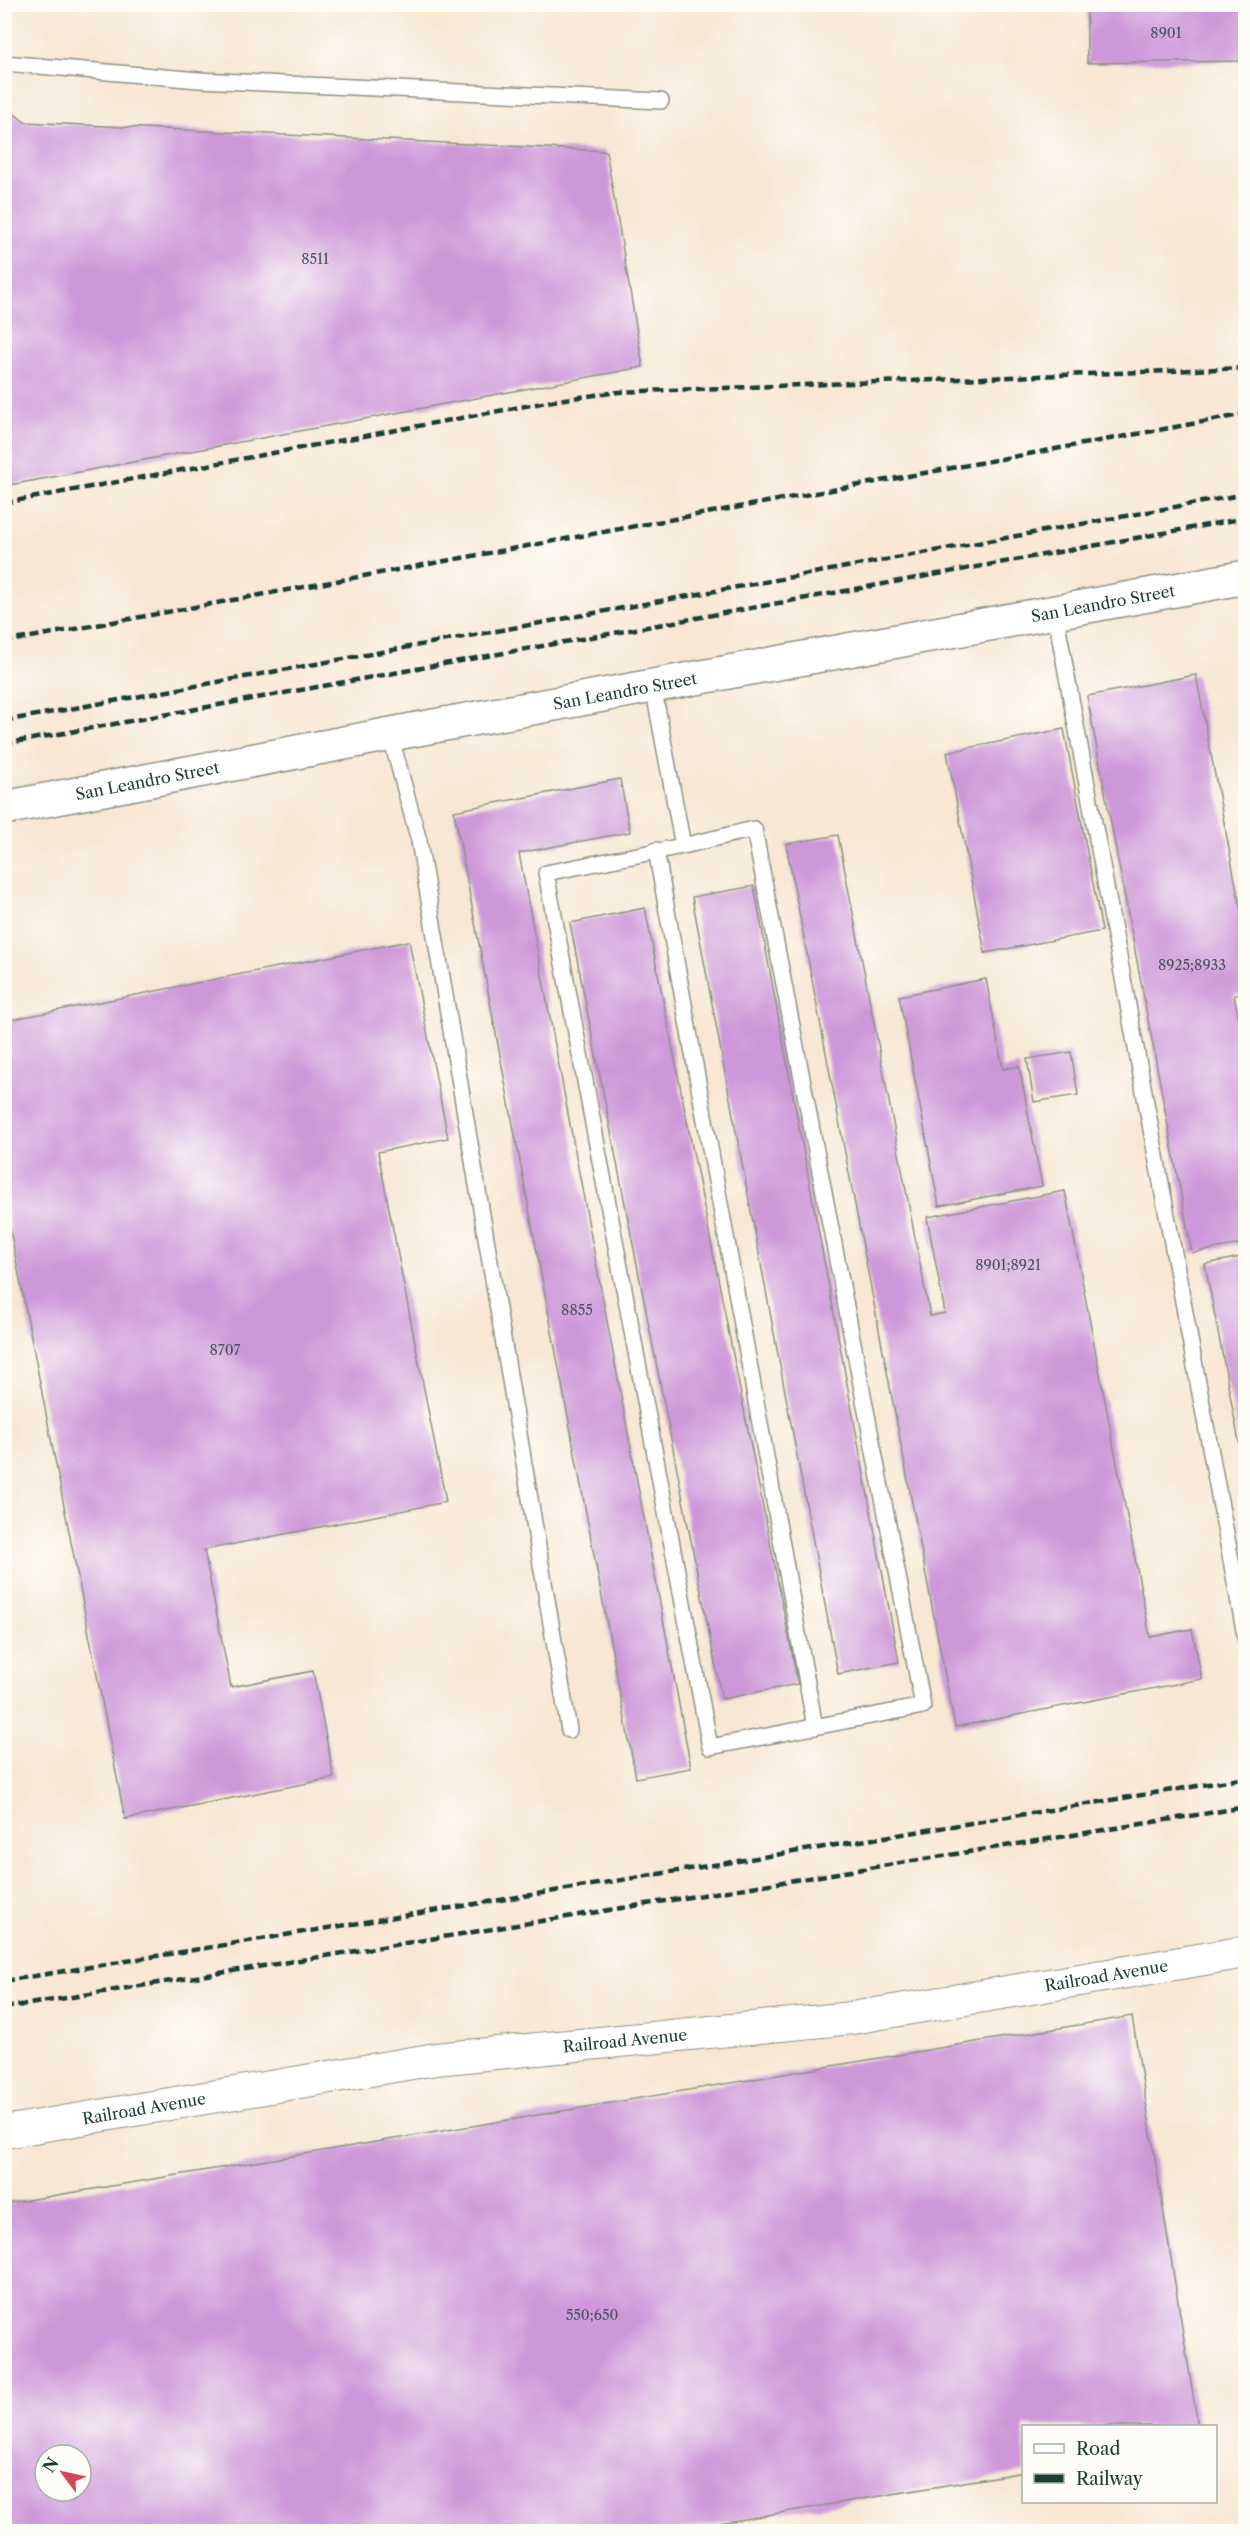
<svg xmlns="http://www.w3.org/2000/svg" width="1250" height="2536" font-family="'Libre Caslon Text',serif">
<rect width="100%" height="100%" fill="#fdfcf7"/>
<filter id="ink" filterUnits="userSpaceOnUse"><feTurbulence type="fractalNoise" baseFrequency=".0167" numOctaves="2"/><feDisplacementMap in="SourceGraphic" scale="12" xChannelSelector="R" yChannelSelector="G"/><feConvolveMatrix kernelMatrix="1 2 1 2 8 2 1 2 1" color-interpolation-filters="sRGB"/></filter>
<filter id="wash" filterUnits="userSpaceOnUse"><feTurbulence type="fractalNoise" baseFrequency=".008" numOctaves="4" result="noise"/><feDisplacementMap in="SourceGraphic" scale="24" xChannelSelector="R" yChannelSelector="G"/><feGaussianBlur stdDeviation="1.35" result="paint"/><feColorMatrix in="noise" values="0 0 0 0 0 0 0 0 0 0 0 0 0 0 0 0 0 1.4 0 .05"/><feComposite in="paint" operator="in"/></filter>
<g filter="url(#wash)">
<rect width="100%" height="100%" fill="#f7e7d3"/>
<g id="blocks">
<!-- building -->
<g fill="#cd98d9" fill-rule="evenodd">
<polygon points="1087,4 1246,4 1246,61 1087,63"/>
<polygon points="4,106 25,122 606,151 643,367 4,486"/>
<polygon points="1196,675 1246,938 1246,993 1234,995 1246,1053 1246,1243 1192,1253 1087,696"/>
<polygon points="1064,729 1102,931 985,953 947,752"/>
<polygon points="620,779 630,832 519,853 691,1768 636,1778 454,811"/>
<polygon points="838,835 930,1316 945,1313 927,1217 1065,1191 1150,1637 1192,1629 1202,1679 955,1727 786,844"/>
<polygon points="754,886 899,1662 838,1674 692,897"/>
<polygon points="645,908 798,1684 722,1699 570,923"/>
<polygon points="409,941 448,1138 378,1152 446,1502 204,1550 231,1687 313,1671 334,1778 125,1819 4,1198 4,1021"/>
<polygon points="986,979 1003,1069 1019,1066 1042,1186 939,1206 899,996"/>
<polygon points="1071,1052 1078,1095 1034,1102 1027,1059"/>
<polygon points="1246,1256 1246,1446 1240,1447 1205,1264"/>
<path d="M1132,2016L1198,2426H1024V2472L666,2532H4V2204ZM45,2455H81V2491H45Z"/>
</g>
</g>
</g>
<g filter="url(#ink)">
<use href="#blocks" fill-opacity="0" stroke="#8b9284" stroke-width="1.5"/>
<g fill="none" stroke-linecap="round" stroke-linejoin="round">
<!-- lane casing -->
<g stroke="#8b9284" stroke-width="18">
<g id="lane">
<polyline points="4,63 199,80 661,101"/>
<polyline points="1055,612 1246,1641"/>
<polyline points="653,686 683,846 754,829 923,1706 710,1747 546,873 683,846"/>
<polyline points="390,734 419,841 569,1730"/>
<polyline points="656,850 815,1727"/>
</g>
</g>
<!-- street casing -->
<g stroke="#8b9284" stroke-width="34">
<g id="street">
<path id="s1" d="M4,2132L436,2059L852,2018L1246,1952"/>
</g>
</g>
<!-- secondary casing -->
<g stroke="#8b9284" stroke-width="36">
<g id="secondary">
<path id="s2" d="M4,808L407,731L1246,577"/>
</g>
</g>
<!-- lane -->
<use href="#lane" stroke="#fff" stroke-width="15"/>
<!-- street -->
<use href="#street" stroke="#fff" stroke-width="32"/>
<!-- secondary -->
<use href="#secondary" stroke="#fff" stroke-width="33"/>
<!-- rail -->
<g stroke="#1f3d34" stroke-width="4.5" stroke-dasharray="9 4.5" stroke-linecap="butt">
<polyline points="4,503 558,400 618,392 1246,368"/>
<polyline points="4,642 1246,414"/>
<polyline points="4,721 1246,494"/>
<polyline points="4,744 1246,518"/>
<polyline points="4,1981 1246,1778"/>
<polyline points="4,2008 1246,1807"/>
</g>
</g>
</g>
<g text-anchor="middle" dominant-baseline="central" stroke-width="4.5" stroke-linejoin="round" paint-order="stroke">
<!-- number labels -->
<g font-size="14" fill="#4a545d">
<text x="1166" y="33">8901</text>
<text x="315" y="259">8511</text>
<text x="1192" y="965">8925;8933</text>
<text x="1008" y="1265">8901;8921</text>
<text x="577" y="1310">8855</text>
<text x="225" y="1350">8707</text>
<text x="592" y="2315">550;650</text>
</g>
<!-- street labels -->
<g font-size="16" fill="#1f3d34" stroke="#fdfcf7">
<text stroke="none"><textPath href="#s2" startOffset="1118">San Leandro Street</textPath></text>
<text stroke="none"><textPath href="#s2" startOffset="632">San Leandro Street</textPath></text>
<text stroke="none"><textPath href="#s2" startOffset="146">San Leandro Street</textPath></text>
<text stroke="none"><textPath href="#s1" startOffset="1114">Railroad Avenue</textPath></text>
<text stroke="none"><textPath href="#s1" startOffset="628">Railroad Avenue</textPath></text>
<text stroke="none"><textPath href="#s1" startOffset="142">Railroad Avenue</textPath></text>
</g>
</g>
<!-- margin -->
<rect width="1250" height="2536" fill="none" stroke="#fdfcf7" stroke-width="24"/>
<!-- legend -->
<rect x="1022" y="2425" width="195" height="78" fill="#fdfcf7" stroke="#a4b0a9" stroke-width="1.5"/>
<rect x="1034" y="2444" width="30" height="9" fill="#ffffff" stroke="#a4b0a9" stroke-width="1.5"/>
<text x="1076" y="2455" font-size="18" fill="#1f3d34">Road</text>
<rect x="1034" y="2474" width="30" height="9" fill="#1f3d34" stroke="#a4b0a9" stroke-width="1.5"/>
<text x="1076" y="2485" font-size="18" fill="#1f3d34">Railway</text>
<!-- north arrow -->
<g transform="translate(63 2473) rotate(303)"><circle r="28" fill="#fdfcf7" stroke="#a4b0a9" stroke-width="1.5"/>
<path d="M0-4.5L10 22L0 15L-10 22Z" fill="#d1495b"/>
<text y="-9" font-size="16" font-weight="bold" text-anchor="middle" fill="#1f3d34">N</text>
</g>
</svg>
